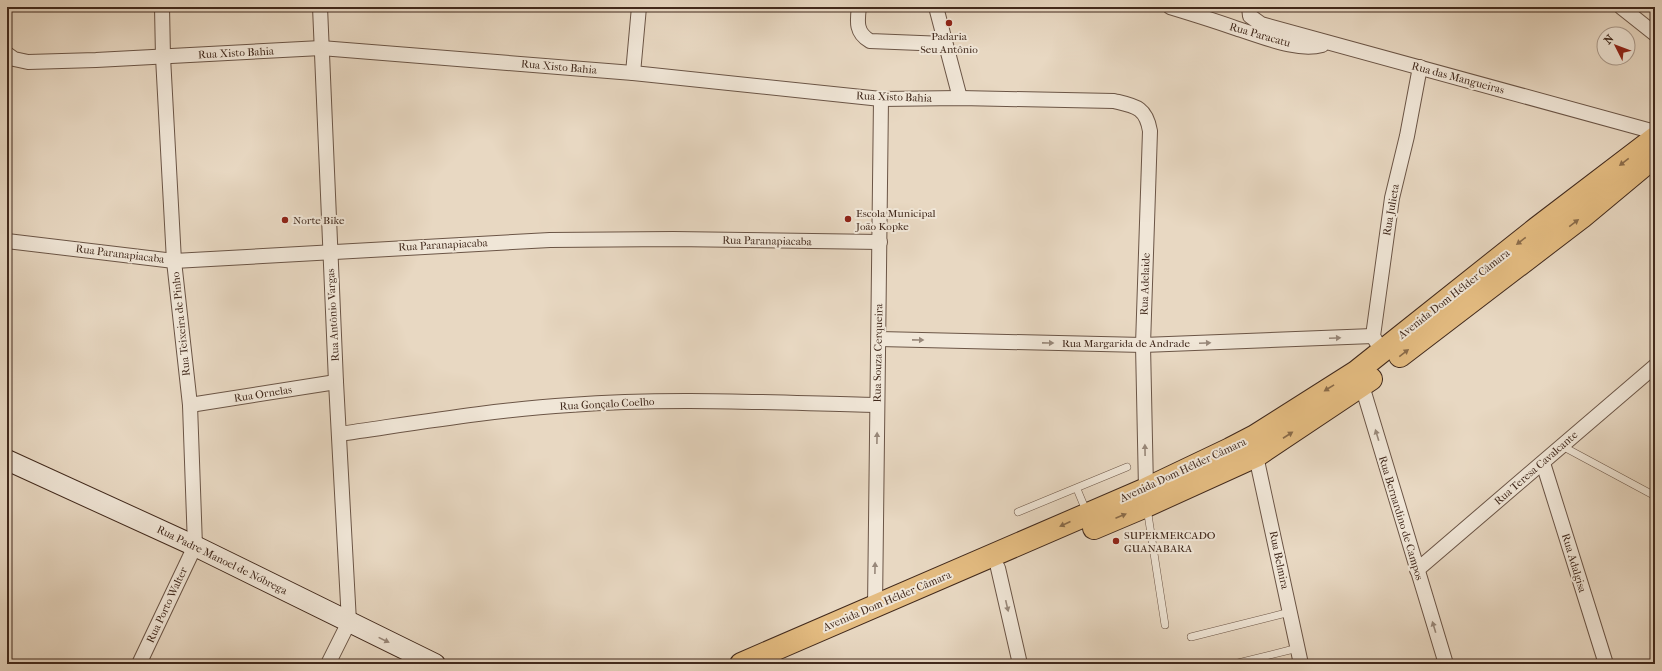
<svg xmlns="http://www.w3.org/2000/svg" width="1662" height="671" font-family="'IM FELL French Canon',serif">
<rect width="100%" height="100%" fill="#e8d8c2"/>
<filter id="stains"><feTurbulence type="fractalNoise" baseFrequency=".005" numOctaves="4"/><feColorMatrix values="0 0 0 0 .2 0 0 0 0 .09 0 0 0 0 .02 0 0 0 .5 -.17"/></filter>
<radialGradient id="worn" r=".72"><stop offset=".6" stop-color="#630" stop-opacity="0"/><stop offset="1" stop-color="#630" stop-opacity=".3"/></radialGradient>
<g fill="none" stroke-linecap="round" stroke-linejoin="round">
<!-- service casing -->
<g stroke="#6b5546" stroke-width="8">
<g id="service">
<polyline points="1562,446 1655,496"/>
<polyline points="1077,489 1087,513"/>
<polyline points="1147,508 1165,625"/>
<polyline points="1018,512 1127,467"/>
<polyline points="1191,637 1290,612"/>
<polyline points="1234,664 1298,648"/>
</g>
</g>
<!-- minor casing -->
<g stroke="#6b5546" stroke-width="16">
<g id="minor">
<polyline points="320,7 336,382 349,622 328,664"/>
<path d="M859,7C857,22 856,33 870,41L945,44"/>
<polyline points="936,7 960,98"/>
<path d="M1170,7C1193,14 1216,21 1238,29C1262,36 1297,52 1322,45"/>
<polyline points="1249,7 1250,16 1261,24 1655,132"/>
<polyline points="1621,7 1655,34"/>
<path d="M7,54L14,59L28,62L96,60L321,48L633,73L881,99L960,98L1114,101C1135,106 1146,107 1150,131L1143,345L1146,489"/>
<polyline points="633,73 639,7"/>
<polyline points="7,241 174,261 550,240 673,239 880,242"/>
<polyline points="879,339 1143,345 1373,336"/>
<polyline points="1377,343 1373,336 1392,198 1407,136 1420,67"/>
<polyline points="1360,379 1446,664"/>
<polyline points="190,405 336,382"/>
<path d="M339,434C416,423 492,410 570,405C672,397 775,403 877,405"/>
<polyline points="1256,456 1301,664"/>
<polyline points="1543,463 1606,664"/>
<polyline points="998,568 1020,664"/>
<polyline points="1417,570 1655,366"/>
<polyline points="875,607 881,99"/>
<polyline points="139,664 195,546 190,405 174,261 163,57 162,7"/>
</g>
</g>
<!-- secondary casing -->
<g stroke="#41291c" stroke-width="22">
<polyline id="secondary" points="7,460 195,546 435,664"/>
</g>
<!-- primary casing -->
<g stroke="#41291c" stroke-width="24">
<g id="primary">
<polyline points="1400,356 1582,217 1654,157"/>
<polyline points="1094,528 1146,506 1256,456 1371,379"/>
<polyline points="741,664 1146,489 1230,449 1255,436 1356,372 1537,228 1655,138"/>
</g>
</g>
<!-- service -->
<use href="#service" stroke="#f0e6d7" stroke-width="7"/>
<!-- minor -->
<use href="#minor" stroke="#f0e6d7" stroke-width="14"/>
<!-- secondary -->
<use href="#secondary" stroke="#f0e6d7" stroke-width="20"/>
<!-- primary -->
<use href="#primary" stroke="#e4bc81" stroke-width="22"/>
</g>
<!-- one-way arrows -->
<defs><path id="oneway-solid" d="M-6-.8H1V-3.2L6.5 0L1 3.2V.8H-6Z"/></defs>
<g fill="#8a6b49">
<use href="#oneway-solid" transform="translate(1624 162) rotate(142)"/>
<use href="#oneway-solid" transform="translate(1574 223) rotate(-37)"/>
<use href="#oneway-solid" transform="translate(1521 241) rotate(142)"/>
<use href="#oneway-solid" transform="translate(1404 353) rotate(-38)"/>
<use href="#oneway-solid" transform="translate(1329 388) rotate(148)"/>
<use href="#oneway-solid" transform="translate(1288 435) rotate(-33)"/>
<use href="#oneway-solid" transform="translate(1121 516) rotate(-23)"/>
<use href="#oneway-solid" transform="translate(1065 524) rotate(156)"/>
</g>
<g fill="#98887a">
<use href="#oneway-solid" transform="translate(1335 338) rotate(-2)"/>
<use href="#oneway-solid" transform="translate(918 340) rotate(1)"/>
<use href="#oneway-solid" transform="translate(1048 343) rotate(1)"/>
<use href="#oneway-solid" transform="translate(1205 343) rotate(-2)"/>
<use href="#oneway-solid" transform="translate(1377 435) rotate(-107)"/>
<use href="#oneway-solid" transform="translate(877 438) rotate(-89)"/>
<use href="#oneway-solid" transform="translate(1145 450) rotate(-91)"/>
<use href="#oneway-solid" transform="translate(875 568) rotate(-89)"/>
<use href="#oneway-solid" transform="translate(1007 606) rotate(77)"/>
<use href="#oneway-solid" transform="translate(1434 627) rotate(-107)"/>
<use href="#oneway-solid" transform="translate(384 640) rotate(26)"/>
</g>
<!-- markers -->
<g fill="#8f2418" stroke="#f0e6d7" stroke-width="1.5">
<circle cx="949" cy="23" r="4"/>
<circle cx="848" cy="219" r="4"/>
<circle cx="285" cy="220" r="4"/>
<circle cx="1116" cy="541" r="4"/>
</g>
<g text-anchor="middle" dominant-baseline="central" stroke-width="4" stroke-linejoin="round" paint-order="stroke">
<!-- street labels -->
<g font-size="11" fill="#41291c" stroke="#f0e6d7">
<text transform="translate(1260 35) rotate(16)">Rua Paracatu</text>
<text transform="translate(236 53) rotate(-3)">Rua Xisto Bahia</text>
<text transform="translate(559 67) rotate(5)">Rua Xisto Bahia</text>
<text transform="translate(1458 78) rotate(15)">Rua das Mangueiras</text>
<text transform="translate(894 97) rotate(2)">Rua Xisto Bahia</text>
<text transform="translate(1391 210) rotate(-80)">Rua Julieta</text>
<text transform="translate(767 241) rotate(1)">Rua Paranapiacaba</text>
<text transform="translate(443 245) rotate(-3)">Rua Paranapiacaba</text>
<text transform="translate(120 254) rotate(7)">Rua Paranapiacaba</text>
<text transform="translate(1145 284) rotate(-88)">Rua Adelaide</text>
<text transform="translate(1454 294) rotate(-38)">Avenida Dom Hélder Câmara</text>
<text transform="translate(333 315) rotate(-93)">Rua Antônio Vargas</text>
<text transform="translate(181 324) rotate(-96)">Rua Teixeira de Pinho</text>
<text x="1126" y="343">Rua Margarida de Andrade</text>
<text transform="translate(878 353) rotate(-89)">Rua Souza Cerqueira</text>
<text transform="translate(263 394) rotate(-9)">Rua Ornelas</text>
<text transform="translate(607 404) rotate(-3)">Rua Gonçalo Coelho</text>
<text transform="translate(1536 468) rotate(-41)">Rua Teresa Cavalcante</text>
<text transform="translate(1183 470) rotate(-25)">Avenida Dom Hélder Câmara</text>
<text transform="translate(1401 518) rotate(73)">Rua Bernardino de Campos</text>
<text transform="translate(222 560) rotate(26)">Rua Padre Manoel de Nóbrega</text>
<text transform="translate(1279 560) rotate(78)">Rua Belmira</text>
<text transform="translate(1574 563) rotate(73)">Rua Adalgisa</text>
<text transform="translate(887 601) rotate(-23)">Avenida Dom Hélder Câmara</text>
<text transform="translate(167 605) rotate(-65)">Rua Porto Walter</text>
</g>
<!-- poi labels -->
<g font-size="11" fill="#41291c" stroke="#f0e6d7" text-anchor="start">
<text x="949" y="36" text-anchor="middle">Padaria<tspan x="949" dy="13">Seu Antônio</tspan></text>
<text x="856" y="213">Escola Municipal<tspan x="856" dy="13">João Kopke</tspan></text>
<text x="293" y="220">Norte Bike</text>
<text x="1124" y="535">SUPERMERCADO<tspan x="1124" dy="13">GUANABARA</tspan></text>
</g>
</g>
<!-- margin -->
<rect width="1662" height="671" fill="none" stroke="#e8d8c2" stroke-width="24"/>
<rect x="8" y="8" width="1646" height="655" fill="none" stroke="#41291c" stroke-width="2"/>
<rect x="12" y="12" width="1638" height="647" fill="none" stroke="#41291c"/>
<!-- north arrow -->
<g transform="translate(1616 46) rotate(312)"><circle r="19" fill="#f0e6d7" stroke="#aa9a8c"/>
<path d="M0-3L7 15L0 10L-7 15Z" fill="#8f2418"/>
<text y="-6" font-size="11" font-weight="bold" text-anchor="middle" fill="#41291c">N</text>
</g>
<rect width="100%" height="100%" filter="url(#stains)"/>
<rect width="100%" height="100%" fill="url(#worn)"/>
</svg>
